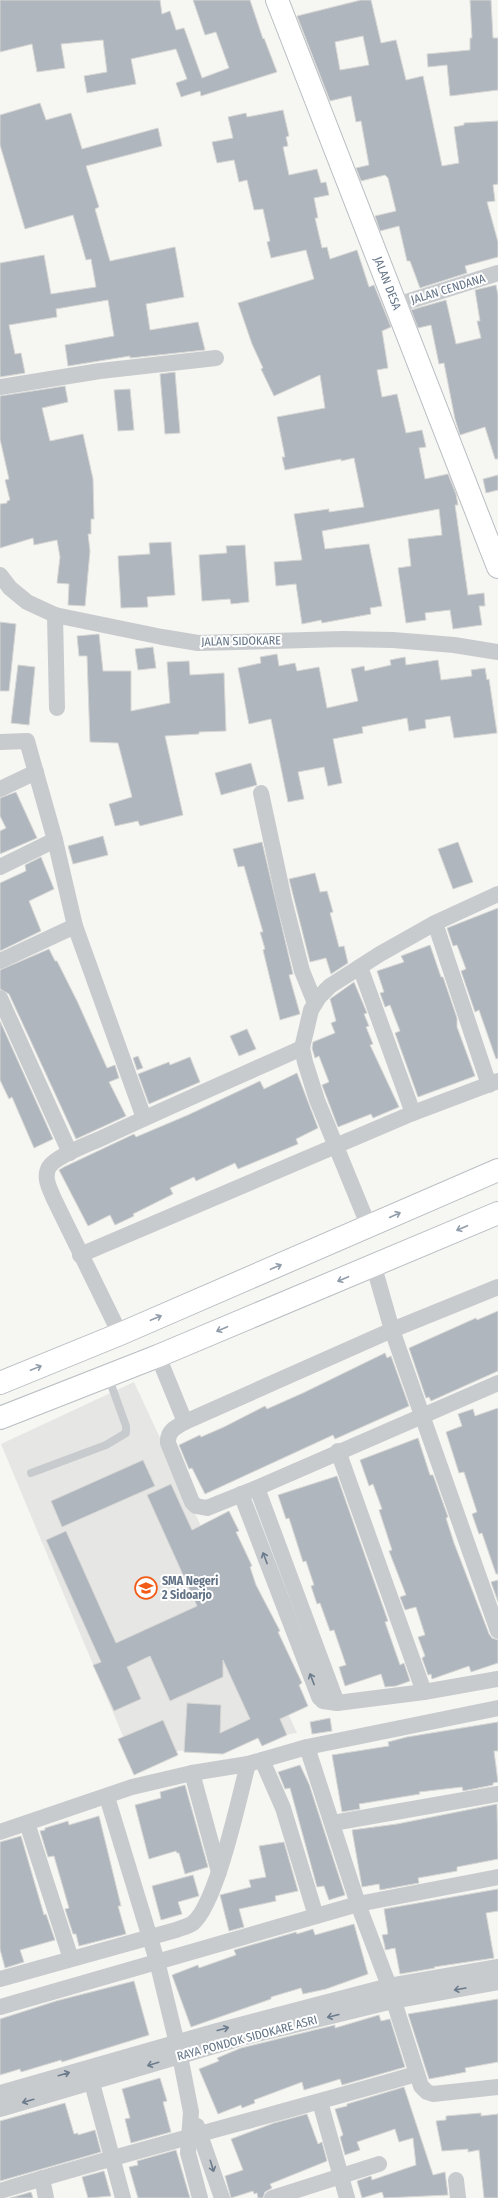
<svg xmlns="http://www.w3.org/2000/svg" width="498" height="2198" font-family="'Fira Sans Condensed',sans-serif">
<rect width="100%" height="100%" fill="#f6f6f2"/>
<!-- built -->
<polygon fill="#e6e7e5" points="134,1382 297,1733 132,1758 1,1444"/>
<!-- building -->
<g fill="#afb6bd" stroke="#d7d7d5" fill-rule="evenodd">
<polygon points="0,0 160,0 162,14 170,11 176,30 184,28 202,78 229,68 216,32 205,35 193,0 250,0 263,39 264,38 277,72 201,96 200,91 181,97 176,83 187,79 176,49 131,59 136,84 87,93 84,76 107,72 103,40 61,44 65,68 37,72 32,44 0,52"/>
<path d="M361,0H371L381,43L396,40L406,80L423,76L442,166L459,163L454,127L464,125V123L498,121V184L493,185L495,201L487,202L498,242V257L465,266L467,273L420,288L410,261H407L399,226L380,231L375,216L396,211L388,178L385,175L361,181L356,168L369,165L361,121L356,122L351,96L330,101L297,16ZM363,36L369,65L340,70L335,42Z"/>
<polygon points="470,0 491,0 493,38 498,38 498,90 450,96 447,65 428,67 427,54 470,50 470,38 472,38"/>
<polygon points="40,103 46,120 71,113 82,149 158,128 162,146 86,166 99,207 95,209 110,261 175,247 184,297 146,304 150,330 198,322 205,350 130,358 130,356 68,366 65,345 114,336 108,300 56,309 57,317 9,325 15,354 21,353 25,373 0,377 0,263 44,255 51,294 96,287 91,259 86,260 73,215 25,229 0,145 0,115"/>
<polygon points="283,110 289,136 286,137 288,146 283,147 289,175 317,169 321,183 326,182 329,195 314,198 318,218 315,218 322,248 327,247 330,259 357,250 369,287 374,285 391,327 382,331 388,368 377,370 382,397 397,394 406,433 422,430 426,447 419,448 425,479 448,474 456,494 458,505 455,505 468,595 484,593 485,606 479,606 482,625 453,629 450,610 425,613 426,620 406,623 398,568 411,566 408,539 442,535 439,509 322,531 325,549 369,544 382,606 370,608 371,614 322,623 321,620 302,624 296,584 276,586 274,562 302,560 294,514 329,509 329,512 364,507 354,458 341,461 341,459 285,470 282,457 285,457 277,417 325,408 320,375 274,396 261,369 263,368 252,344 238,303 314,279 306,250 271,258 267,242 270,241 263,209 254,210 247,180 239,182 234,160 217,163 212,142 233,138 228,117 246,113 247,117"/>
<polygon points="496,285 498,295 498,459 495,459 485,427 460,435 455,419 444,363 439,364 431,325 418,328 411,310 446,300 456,344 481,338 477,321 480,321 475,290"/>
<polygon points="175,372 180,433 165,434 160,374"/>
<polygon points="65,386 68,402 42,408 50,441 83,434 93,479 94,519 91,519 91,534 88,534 90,551 85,606 68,605 69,584 57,583 60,557 57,540 34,545 33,538 0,548 0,504 7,503 7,501 10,500 5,480 9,479 0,439 0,396"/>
<polygon points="130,389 134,430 118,431 114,390"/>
<polygon points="498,475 498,490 486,493 483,479"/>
<polygon points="171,542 175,595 147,597 148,607 121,608 118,556 150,554 149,543"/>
<polygon points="245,545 249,602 231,604 230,599 202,601 199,555 227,553 226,546"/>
<polygon points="0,622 16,624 9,691 0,691"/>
<polygon points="99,634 103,671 131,671 131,711 170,703 167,662 189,661 190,675 224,673 226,731 199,732 199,734 165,736 183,815 140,826 138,821 115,826 109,804 132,797 118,743 90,742 87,656 79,656 77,636"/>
<polygon points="153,647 156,668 138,670 135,649"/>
<polygon points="277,654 279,666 295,663 297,671 319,667 327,708 358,701 351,669 364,666 365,671 391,665 390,660 405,657 406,665 438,660 441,680 472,676 471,670 485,668 487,680 489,679 497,733 454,738 450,716 425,720 426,728 409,731 407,718 362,727 363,733 333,739 342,783 328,786 324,767 298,772 304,799 288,802 271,719 249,724 238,668 261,663 260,657"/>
<polygon points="18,665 35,667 29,725 11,723"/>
<polygon points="251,763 257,785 221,795 215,773"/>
<polygon points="16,792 37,838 0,854 0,831 6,828 0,816 0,798"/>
<polygon points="103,836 108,855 73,864 68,846"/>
<polygon points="262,842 293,974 289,975 300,1014 280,1020 263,950 265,949 260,932 263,932 244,866 238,867 233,849"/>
<polygon points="458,842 473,882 453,889 438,849"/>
<polygon points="41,857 54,889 29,901 41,931 0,951 0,883 26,871 25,865"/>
<polygon points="315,873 320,892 327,891 333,912 330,913 339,947 344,946 348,963 331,974 326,958 310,962 289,879"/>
<polygon points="498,908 498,1058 496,1059 479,1010 475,1012 461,971 466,969 457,945 453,946 447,928"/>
<polygon points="430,945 441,977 443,977 457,1018 457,1027 475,1076 418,1097 395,1033 400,1031 390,1005 385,1007 380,993 384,992 377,971 404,962 401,956"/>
<polygon points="49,949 55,961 57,961 78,1003 107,1068 115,1065 119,1078 109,1082 126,1116 76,1139 9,994 0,989 0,970"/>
<polygon points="354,982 367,1013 364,1014 369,1026 366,1027 373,1044 370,1045 399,1107 373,1118 371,1114 338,1127 322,1085 329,1082 319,1056 315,1058 312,1048 313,1042 335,1033 331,1023 336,1021 330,999"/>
<polygon points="0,1021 53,1139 34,1148 12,1097 9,1099 0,1080"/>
<polygon points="247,1029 256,1049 239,1056 230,1036"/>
<polygon points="138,1056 143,1068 137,1070 133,1058"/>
<polygon points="190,1057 200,1082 149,1104 138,1074 169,1062 170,1065"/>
<polygon points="297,1073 318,1128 296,1139 298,1144 238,1169 235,1163 196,1181 194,1177 170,1188 173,1194 133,1214 134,1216 115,1225 110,1215 88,1226 59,1170 64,1167 134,1134 136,1137 188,1115 260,1081 264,1089"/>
<polygon points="498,1311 498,1371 431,1401 429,1397 426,1398 409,1348 476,1318 477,1320"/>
<polygon points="385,1353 387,1358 391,1356 409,1406 335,1439 333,1435 205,1494 192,1468 189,1469 179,1445 200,1435 201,1437 224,1427 265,1406 267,1409 303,1393"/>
<polygon points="498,1408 498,1574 496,1574 482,1533 479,1534 472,1514 477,1512 464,1472 459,1473 446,1432 462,1426 458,1414 473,1409 475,1416"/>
<polygon points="418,1438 430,1475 433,1475 448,1517 446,1518 454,1543 489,1634 492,1638 498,1640 498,1663 471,1672 469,1666 432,1679 431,1674 428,1675 422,1658 425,1656 418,1637 425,1635 416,1607 405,1610 400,1597 406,1595 389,1551 392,1550 379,1510 382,1509 373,1484 369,1486 360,1460"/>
<polygon points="143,1460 155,1486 62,1527 51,1501"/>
<polygon points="337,1476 388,1621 385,1622 400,1665 404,1663 410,1681 396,1686 385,1687 381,1674 345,1686 339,1667 346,1665 334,1630 330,1631 320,1603 317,1604 311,1586 314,1585 306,1561 303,1562 289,1518 286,1519 278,1495"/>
<polygon points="171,1484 192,1530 229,1511 239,1531 236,1532 252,1566 250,1567 256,1585 280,1631 278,1632 302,1683 299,1685 308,1706 280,1719 287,1735 262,1746 258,1738 223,1754 184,1752 187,1703 221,1705 220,1733 250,1719 223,1660 223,1677 170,1701 150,1656 127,1667 141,1699 114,1711 93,1665 101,1662 46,1540 66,1531 116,1643 197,1606 147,1495"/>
<polygon points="498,1580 498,1602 491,1582"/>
<polygon points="330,1718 332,1731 312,1734 310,1722"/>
<polygon points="163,1720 178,1755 134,1775 118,1739"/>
<polygon points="498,1722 498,1751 494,1751 498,1782 493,1783 493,1785 463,1791 462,1787 419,1792 420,1794 359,1804 360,1809 342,1812 332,1755 389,1746 388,1742 407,1737"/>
<polygon points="300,1765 309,1784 345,1895 329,1900 324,1886 317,1887 290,1788 285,1789 278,1772"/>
<polygon points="185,1785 208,1867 185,1874 179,1853 177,1853 176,1851 149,1859 135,1805 161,1798 160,1792"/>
<polygon points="497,1804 498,1859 457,1867 457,1871 418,1878 419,1883 380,1890 379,1884 362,1887 352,1830 397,1824"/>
<polygon points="99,1816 121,1906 118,1906 126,1934 79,1946 76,1934 73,1934 65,1909 69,1908 54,1856 48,1857 40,1831 45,1830 45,1828 68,1821 69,1825"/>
<polygon points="21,1836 44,1915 46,1914 55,1940 20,1950 24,1962 5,1968 0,1949 0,1842"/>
<polygon points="284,1842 298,1891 275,1896 276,1901 239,1909 244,1927 229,1931 220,1895 251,1887 249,1880 266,1877 259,1846"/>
<polygon points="193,1875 199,1896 178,1902 182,1914 161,1920 152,1886"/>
<polygon points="498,1889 498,1911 486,1913 494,1958 434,1967 435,1968 400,1974 395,1948 385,1950 385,1947 382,1935 388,1934 384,1909"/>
<polygon points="354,1924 368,1974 326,1989 303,1994 301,1988 271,1997 271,1999 191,2027 172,1975 198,1965 199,1968 236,1955 234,1950 296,1932 297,1934 313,1929 315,1935"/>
<polygon points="134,1981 149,2035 62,2062 61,2060 21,2072 20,2069 0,2075 0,2019 56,2001"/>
<polygon points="498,1999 498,2062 465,2068 466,2072 429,2079 408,2014"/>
<polygon points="379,2015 381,2021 390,2019 405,2067 342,2085 340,2079 304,2090 302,2082 254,2100 255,2103 242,2108 241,2105 218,2114 199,2069 219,2061 217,2058 241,2048 335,2025 335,2028"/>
<polygon points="160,2078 167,2101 163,2102 171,2132 131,2143 125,2119 130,2118 122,2089"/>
<polygon points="404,2087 433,2175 445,2172 448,2195 384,2198 382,2192 362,2198 357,2181 371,2176 372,2180 416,2165 413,2138 399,2142 395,2129 357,2142 360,2150 345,2155 340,2137 343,2135 335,2109 347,2106 347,2104"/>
<polygon points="65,2103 74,2134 78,2133 78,2135 95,2130 101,2152 0,2181 0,2121"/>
<polygon points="481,2113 481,2116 498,2114 498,2198 484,2198 479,2150 468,2152 468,2149 442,2151 436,2121 446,2120 446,2116"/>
<polygon points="307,2114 318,2144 322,2142 327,2161 270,2184 272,2188 265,2192 263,2198 258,2198 257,2193 254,2194 253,2191 231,2198 225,2176 243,2170 231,2139 274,2123"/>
<polygon points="176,2150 190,2198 138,2198 129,2167 138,2165 137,2161"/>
<polygon points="104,2171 111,2196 88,2198 82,2177"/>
<polygon points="31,2192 33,2198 10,2198"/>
</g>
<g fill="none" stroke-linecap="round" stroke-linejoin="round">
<!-- secondary casing -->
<g stroke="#b9bec3" stroke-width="24">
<g id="secondary">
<path id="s1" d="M277,0L498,567"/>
<polyline points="0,1383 120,1334 498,1170"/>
<polyline points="0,1418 158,1356 498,1213"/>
</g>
</g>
<!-- lane -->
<polyline stroke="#c8cbce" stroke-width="8" points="31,1473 106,1445 126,1433 126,1426 108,1376"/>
<!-- street -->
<g stroke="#c8cbce" stroke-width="16">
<polyline points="397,305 498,273"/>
<polyline points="0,387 100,371 216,358"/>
<polyline points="0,575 10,588 27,602 55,615 162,637 198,643 342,639 393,640 454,645 498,652"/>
<polyline points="55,615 57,708"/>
<polyline points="0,742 27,741 55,840 75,926 144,1118"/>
<polyline points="0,789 36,772"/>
<polyline points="261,793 284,900 302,971 315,1003"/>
<polyline points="0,867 55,840"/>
<polyline points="435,923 489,1085"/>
<polyline points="0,961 75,926"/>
<polyline points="360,967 413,1113"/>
<polyline points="0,998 70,1153"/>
<polyline points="369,1227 317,1100 305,1062 302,1048 311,1010 319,997 330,986 380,954 435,923 498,894"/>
<polyline points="80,1255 413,1113 498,1081"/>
<polyline points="374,1267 392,1330 498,1631"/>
<path d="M498,1287L392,1330L185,1422C176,1427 167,1431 168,1443L192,1502L196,1506L207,1508L257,1488L498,1383"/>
<path d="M120,1334L54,1199C50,1189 43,1178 49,1167C56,1156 89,1144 102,1138C168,1107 235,1078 302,1048"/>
<polyline points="158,1356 185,1422"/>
<polyline points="338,1451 424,1692"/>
<polyline points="257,1488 337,1703"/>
<polyline points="241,1494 319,1697 323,1701 337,1703 424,1692 498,1679"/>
<polyline points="307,1747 358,1904 389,1986 421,2086 427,2092 433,2094 498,2087"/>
<polyline points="262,1760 283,1808 316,1916"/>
<polyline points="192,1773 219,1872"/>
<polyline points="107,1797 157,1961 180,2056 191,2112 188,2153 200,2198"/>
<polyline points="27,1823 71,1959"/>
<polyline points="333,1823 498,1794"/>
<polyline points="0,1832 132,1787 192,1773 248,1764 307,1747 498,1708"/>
<path d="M0,1979L176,1930C181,1928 189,1926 193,1923C217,1903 239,1798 248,1764"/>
<polyline points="0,2007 358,1904 498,1877"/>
<polyline points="92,2083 123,2198"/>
<polyline points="0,2093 217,2031 389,1986 498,1967"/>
<polyline points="320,2102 347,2198"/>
<polyline points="0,2109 241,2038 393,2001 498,1982"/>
<polyline points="197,2126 222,2198"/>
<polyline points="42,2178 46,2198"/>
<polyline points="456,2180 458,2198"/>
<path d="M0,2191C138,2149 278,2114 416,2074"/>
<polyline points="272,2198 379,2164"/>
</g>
<!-- secondary -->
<use href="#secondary" stroke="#fff" stroke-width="22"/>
</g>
<!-- one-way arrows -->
<defs><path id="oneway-shaft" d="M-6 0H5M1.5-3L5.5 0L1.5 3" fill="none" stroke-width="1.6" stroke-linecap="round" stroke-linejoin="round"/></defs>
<g stroke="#919daa">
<use href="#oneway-shaft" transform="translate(395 1215) rotate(-24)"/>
<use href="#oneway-shaft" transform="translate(462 1228) rotate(157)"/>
<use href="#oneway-shaft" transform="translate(276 1267) rotate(-23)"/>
<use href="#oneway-shaft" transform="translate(343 1279) rotate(157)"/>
<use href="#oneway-shaft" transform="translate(156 1318) rotate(-23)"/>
<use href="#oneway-shaft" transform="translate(222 1329) rotate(157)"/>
<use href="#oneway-shaft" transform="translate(36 1368) rotate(-22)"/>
</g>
<g stroke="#6c7c8d">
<use href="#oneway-shaft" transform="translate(265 1558) rotate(-111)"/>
<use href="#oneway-shaft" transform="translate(312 1679) rotate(-111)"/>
<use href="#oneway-shaft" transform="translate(460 1989) rotate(170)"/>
<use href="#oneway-shaft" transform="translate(333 2016) rotate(166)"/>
<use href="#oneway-shaft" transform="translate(223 2029) rotate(-15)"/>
<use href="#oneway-shaft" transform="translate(153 2064) rotate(163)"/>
<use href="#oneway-shaft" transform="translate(64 2074) rotate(-16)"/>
<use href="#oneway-shaft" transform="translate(28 2101) rotate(164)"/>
<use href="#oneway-shaft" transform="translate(212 2166) rotate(73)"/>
</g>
<!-- icons -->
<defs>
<g id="school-ring" transform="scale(1.15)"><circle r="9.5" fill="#fff" stroke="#f25b16" stroke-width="1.5"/><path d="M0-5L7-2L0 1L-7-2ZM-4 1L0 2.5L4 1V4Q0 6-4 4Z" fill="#f25b16"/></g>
</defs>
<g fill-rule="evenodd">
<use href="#school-ring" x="146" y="1588"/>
</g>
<g text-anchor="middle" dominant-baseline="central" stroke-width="4" stroke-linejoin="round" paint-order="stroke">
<!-- street labels -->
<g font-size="12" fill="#627386" stroke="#fff">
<text stroke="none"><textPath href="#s1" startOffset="304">JALAN DESA</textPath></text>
<text transform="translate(448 289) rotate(-17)">JALAN CENDANA</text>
<text transform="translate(241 641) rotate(-1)">JALAN SIDOKARE</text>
<text transform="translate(247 2038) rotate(-15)">RAYA PONDOK SIDOKARE ASRI</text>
</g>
<!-- poi labels -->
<g font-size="12" font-weight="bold" fill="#627386" stroke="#fff" text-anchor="start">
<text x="162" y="1581">SMA Negeri<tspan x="162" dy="14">2 Sidoarjo</tspan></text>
</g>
</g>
</svg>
